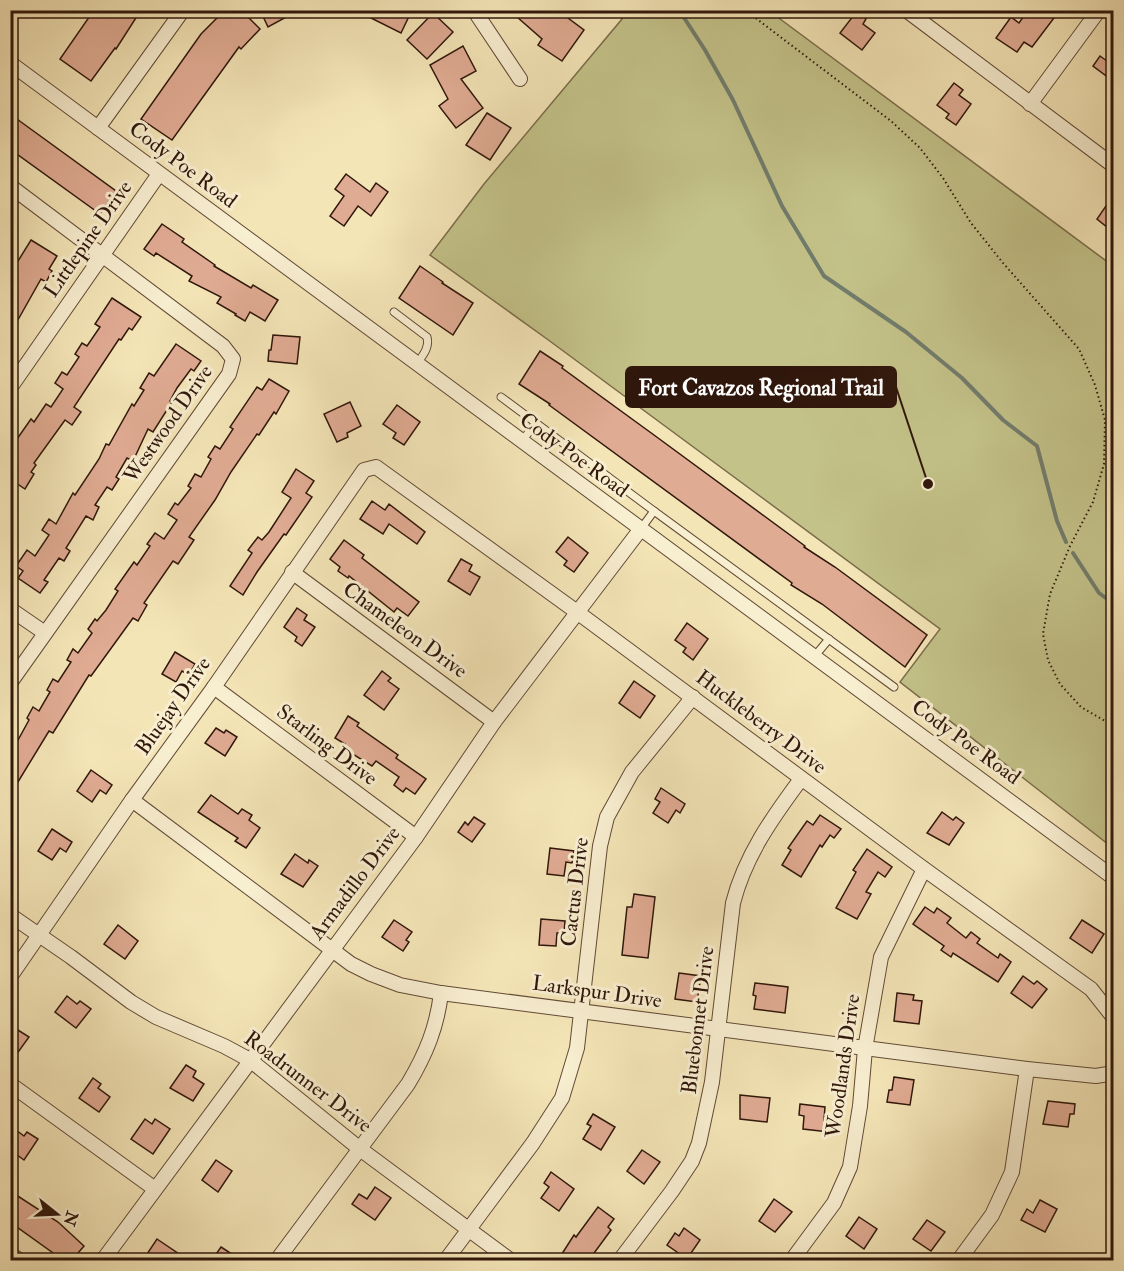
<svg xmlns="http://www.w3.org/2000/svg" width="1124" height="1271" font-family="'IM FELL Double Pica',serif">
<rect width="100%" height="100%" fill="#f4e5b7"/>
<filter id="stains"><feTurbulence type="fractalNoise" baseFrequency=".00333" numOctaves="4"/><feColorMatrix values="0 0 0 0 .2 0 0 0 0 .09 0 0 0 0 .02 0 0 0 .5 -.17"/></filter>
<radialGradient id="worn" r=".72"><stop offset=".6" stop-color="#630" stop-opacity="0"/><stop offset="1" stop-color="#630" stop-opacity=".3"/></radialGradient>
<!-- green -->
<polygon fill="#c3c289" stroke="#7a6c4a" stroke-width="1.5" points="768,10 1113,266 1113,848 900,682 940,629 547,339 430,255 484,184 622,19 613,11"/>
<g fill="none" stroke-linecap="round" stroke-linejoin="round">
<!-- stream -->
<g stroke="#717c6c" stroke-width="4">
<polyline points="679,10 705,50 733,100 782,206 824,276 906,332 962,378 1003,420 1037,446 1057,521 1066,542"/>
<polyline points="1073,553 1099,593 1114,604"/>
</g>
</g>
<!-- building -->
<g fill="#e0ab93" stroke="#30170b" stroke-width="1.5">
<polygon points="94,10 141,10 116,49 115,48 91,81 60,59"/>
<polygon points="225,10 241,10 260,29 241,49 239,47 172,140 141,119 201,34"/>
<polygon points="260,10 299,10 268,27"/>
<polygon points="355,10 412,10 401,33"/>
<polygon points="509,10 557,10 584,30 562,61 538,45 542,39"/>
<polygon points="1028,10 1060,10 1032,47 1024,42 1017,52 996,38 1011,17 1019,23"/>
<polygon points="857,11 866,19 863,24 875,33 862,50 840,33"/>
<polygon points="433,13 453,32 427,59 407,40"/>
<polygon points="463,46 476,71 461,79 483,108 456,128 439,106 448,99 430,65"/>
<polygon points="1113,51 1113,81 1093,66 1100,56 1107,61"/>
<polygon points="954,83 963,90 959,95 971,104 956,125 946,118 949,114 937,105"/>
<polygon points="487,113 511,128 490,160 466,145"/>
<polygon points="10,114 116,191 100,214 10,149"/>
<polygon points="346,174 370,192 376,183 388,192 371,216 358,206 344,226 330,216 344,196 335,189"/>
<polygon points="1108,203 1113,207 1113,232 1097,219"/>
<polygon points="162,224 184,239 182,242 215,265 214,266 251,288 253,285 278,300 265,321 250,312 245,321 235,315 236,314 217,303 221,297 189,281 192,276 156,253 154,256 144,249"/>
<polygon points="31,240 57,256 49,269 52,271 46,282 41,279 10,334 10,274"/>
<polygon points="420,266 443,282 442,283 473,303 453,335 399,298"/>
<polygon points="112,298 141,317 132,330 129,328 121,340 119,339 74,407 81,412 72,425 65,420 34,463 36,465 31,472 34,474 25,489 10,479 10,449 31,419 34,422 46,404 51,407 63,389 55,383 62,372 67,375 79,357 75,354 82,343 87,346 100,327 95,324"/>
<polygon points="273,335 300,337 297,364 268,361 269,350 271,350"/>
<polygon points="176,344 201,361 194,371 191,369 177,388 170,401 172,402 153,432 148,429 133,461 127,458 116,477 119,479 112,490 107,487 95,505 99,507 93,520 86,516 66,548 70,551 64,561 59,558 44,580 48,582 40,593 18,578 23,571 16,566 27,550 35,556 49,535 42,530 49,519 56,524 73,493 75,495 99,459 106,444 109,445 132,404 134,406 144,390 140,388 149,373 154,376"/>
<polygon points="540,351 563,366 562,368 654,435 805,546 804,547 835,567 927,635 905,667 822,604 791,585 792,583 549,405 550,404 519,384"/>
<polygon points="269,379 289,391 276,414 274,412 259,435 257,434 231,472 215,500 189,537 194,540 178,564 173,561 144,603 147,605 138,621 133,618 91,676 89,675 53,733 49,731 10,795 10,736 18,740 29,720 27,718 33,707 39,711 50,692 47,690 53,679 58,682 71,662 67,660 73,649 78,653 92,633 88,629 95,619 97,621 106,610 118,591 115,589 134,562 137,565 150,546 147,544 155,533 164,539 177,520 168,514 175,503 178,505 191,488 188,486 195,474 201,477 211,459 208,457 215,446 220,449 233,429 230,427 257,387 262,390"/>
<polygon points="350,402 361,426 347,433 348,437 337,442 324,414"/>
<polygon points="397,405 420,422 404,445 393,438 396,433 383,424"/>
<polygon points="296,469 314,481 306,493 312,497 286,535 284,534 257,572 243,595 230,586 252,553 248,550 258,537 262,540 269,532 291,498 282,492"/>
<polygon points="372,501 385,510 389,504 425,532 417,544 389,524 383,534 360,519"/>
<polygon points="568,537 588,553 574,572 564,565 567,561 556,552"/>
<polygon points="344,540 364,555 362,558 419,602 408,616 397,608 394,612 349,576 348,578 338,571 340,567 330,559"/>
<polygon points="461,559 472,565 469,571 480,577 470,595 448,581"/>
<polygon points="297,608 307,615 304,620 315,627 302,646 295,641 297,637 284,627"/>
<polygon points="687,623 708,639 693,660 683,652 686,648 675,640"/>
<polygon points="175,652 195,664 189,675 182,671 176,682 162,674"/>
<polygon points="382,671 391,678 388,681 399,689 384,710 364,695"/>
<polygon points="634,681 655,696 640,718 619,703"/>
<polygon points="348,716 359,723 357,726 398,755 396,758 426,779 415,794 406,788 403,792 394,785 399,777 376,761 372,766 343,748 345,744 335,738"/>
<polygon points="216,728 224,733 226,730 237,737 225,756 205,743"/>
<polygon points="91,770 112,785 106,794 100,790 92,802 77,791"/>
<polygon points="661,788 685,804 680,813 676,810 668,823 653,813 660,802 655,799"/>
<polygon points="211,795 238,814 242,809 252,815 249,820 260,828 246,848 235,841 238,838 198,812"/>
<polygon points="942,812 953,820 956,817 964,823 949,845 927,833"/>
<polygon points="820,815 841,829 834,838 830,835 822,847 820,845 801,877 782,865 791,850 788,848 807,821 813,825"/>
<polygon points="474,817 485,824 472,842 458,832 465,822 468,825"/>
<polygon points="52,829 72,842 66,852 60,848 52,860 38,851"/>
<polygon points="550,848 574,851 572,863 566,862 564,876 547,874"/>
<polygon points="867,849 892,867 885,877 878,872 866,892 871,894 857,919 836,908 856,872 853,870"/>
<polygon points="295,854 308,863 309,860 318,866 303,887 281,874"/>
<polygon points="634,894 655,897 648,958 622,955 627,907 632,907"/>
<polygon points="925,907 934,913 937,908 951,918 947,923 966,938 971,932 980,939 977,943 998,958 1000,954 1011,962 998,982 953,953 951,957 941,950 944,946 913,924"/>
<polygon points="541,919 565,921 564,933 557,933 556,946 539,945"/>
<polygon points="394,920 412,932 406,940 409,942 403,951 382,937"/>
<polygon points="1082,920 1104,934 1092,953 1070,938"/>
<polygon points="118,925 138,941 125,959 104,944"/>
<polygon points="679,973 701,976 697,1002 675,999"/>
<polygon points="1023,976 1034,984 1037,981 1047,989 1032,1008 1011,993"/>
<polygon points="755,983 788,987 785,1013 754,1009 756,996 753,995"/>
<polygon points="897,993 914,995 913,1000 922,1001 919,1024 894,1021"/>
<polygon points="67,996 77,1004 80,1001 91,1009 76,1028 55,1012"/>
<polygon points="10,1025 29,1037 16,1055 10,1051"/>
<polygon points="186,1065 196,1071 193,1077 204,1084 193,1101 170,1088"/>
<polygon points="894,1077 914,1080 910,1105 887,1102 889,1090 892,1090"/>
<polygon points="93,1078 101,1084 98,1088 110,1097 99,1112 79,1098"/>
<polygon points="740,1095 770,1098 767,1122 740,1119"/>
<polygon points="1048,1101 1075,1104 1074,1114 1070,1114 1068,1127 1043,1124"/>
<polygon points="800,1104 825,1107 824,1120 831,1121 829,1132 803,1129 804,1116 799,1115"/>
<polygon points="593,1114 615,1127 601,1150 583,1139 591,1126 587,1124"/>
<polygon points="145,1119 152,1124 155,1119 170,1129 153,1154 131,1139"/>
<polygon points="16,1130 24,1136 27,1132 38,1139 24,1160 17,1155 10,1164 10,1137"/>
<polygon points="642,1150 660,1162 644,1184 627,1171"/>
<polygon points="216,1160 232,1171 218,1192 202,1180"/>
<polygon points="551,1172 574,1189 559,1211 541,1198 549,1187 544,1183"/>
<polygon points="375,1187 391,1198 375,1220 352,1204 359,1194 367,1199"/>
<polygon points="10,1191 58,1222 84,1246 72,1260 63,1260 10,1222"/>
<polygon points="774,1199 792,1212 775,1232 759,1221"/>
<polygon points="1040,1200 1057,1209 1045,1232 1021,1220 1027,1209 1033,1213"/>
<polygon points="598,1207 614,1219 608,1227 611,1230 589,1260 558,1260 574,1235 576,1237"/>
<polygon points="859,1217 877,1229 864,1249 846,1236"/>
<polygon points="927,1220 945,1232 931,1251 913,1239"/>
<polygon points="684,1228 700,1240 687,1259 667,1245 675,1233 679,1236"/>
<polygon points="157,1239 179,1254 174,1260 143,1260"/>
<polygon points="221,1247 241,1260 212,1260"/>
</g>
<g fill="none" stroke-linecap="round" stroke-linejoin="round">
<!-- lane casing -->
<g stroke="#614a36" stroke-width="9">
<g id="lane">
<path d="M394,312L427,337C430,348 422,356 417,364"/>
<polyline points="501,397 654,511"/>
<polyline points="521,442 536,423"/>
<polyline points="640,530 654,511 894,687"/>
<polyline points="814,657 829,639"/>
</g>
</g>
<!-- street casing -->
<g stroke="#614a36" stroke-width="16">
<g id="street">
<polyline points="474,10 520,79"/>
<polyline points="906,10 1114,166"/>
<polyline points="10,63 1114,878"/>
<polyline points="1030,104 1099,10"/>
<polyline points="98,128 183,10"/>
<polyline points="10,186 223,346 233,359 229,374 10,683"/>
<polyline points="10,388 159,174"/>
<polyline points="292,572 494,722"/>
<polyline points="10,609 45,633"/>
<polyline points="214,687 416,837"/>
<polyline points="132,800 351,964 371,974 400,985 441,993 1027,1069 1096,1076 1114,1073"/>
<polyline points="10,915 71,957 131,1002 156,1017 224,1046 250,1060 360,1149 510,1260"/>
<polyline points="10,977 132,800 214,687 364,470 376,467 577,612 924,869 1091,989 1114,1018"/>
<polyline points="10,1084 155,1189"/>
<polyline points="10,1254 19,1260"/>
<polyline points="103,1260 416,837 494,722 640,530"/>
<path d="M277,1260L408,1084C426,1054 437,1027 441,993"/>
<polyline points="446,1260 533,1143 562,1098 577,1048 600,846 607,817 632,772 693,697"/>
<path d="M620,1260L672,1191L692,1161L699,1143L712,1082L733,903C745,856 772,818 801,779"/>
<polyline points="792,1260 834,1203 850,1167 860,1106 865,1049 881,957 924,869"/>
<polyline points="959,1260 992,1215 1012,1172 1027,1069"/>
</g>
</g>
<!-- path -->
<polyline stroke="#30170b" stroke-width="2" stroke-dasharray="1.5 3" stroke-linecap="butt" points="745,10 891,121 920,148 943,178 971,223 1003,263 1079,349 1095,385 1105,420 1104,464 1093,502 1070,546 1050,594 1043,634 1048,660 1060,684 1081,707 1105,721 1114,723"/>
<!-- lane -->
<use href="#lane" stroke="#f8eed0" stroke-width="7"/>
<!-- street -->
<use href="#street" stroke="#f8eed0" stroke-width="14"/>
</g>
<g text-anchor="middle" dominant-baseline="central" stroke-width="6" stroke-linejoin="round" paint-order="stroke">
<!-- street labels -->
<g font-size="21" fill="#30170b" stroke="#f8eed0">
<text transform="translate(183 165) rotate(37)">Cody Poe Road</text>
<text transform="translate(88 239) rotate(-55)">Littlepine Drive</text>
<text transform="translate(168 424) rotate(-55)">Westwood Drive</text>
<text transform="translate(574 455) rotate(36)">Cody Poe Road</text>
<text transform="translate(405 630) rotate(36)">Chameleon Drive</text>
<text transform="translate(173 706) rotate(-55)">Bluejay Drive</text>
<text transform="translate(761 722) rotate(37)">Huckleberry Drive</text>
<text transform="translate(966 742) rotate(36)">Cody Poe Road</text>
<text transform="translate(327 745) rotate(37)">Starling Drive</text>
<text transform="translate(355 883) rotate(-53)">Armadillo Drive</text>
<text transform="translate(575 892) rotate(-83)">Cactus Drive</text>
<text transform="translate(597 992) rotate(8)">Larkspur Drive</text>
<text transform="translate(698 1020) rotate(-83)">Bluebonnet Drive</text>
<text transform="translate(843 1066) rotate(-82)">Woodlands Drive</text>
<text transform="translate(308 1082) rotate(37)">Roadrunner Drive</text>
</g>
</g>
<!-- callouts -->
<path fill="none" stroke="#30170b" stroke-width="2" d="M928 484L896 387"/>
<circle fill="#30170b" stroke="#f8eed0" stroke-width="2" cx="928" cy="484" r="6"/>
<rect fill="#30170b" stroke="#30170b" stroke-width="2" x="626" y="367" width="270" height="40" rx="6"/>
<g font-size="22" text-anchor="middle" font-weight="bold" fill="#fff">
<text x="761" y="395">Fort Cavazos Regional Trail</text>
</g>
<!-- margin -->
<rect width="1124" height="1271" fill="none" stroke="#f4e5b7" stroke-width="36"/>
<rect x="12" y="12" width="1100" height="1247" fill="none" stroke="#30170b" stroke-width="3"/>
<rect x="18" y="18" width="1088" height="1235" fill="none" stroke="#30170b" stroke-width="1.5"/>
<!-- north arrow -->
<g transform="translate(57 1214) rotate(108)" stroke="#f8eed0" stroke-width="4.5" paint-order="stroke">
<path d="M0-4.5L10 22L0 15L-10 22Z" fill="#30170b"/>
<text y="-9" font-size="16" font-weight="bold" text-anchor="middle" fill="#30170b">N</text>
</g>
<rect width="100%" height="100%" filter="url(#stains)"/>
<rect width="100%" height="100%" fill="url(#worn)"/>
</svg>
